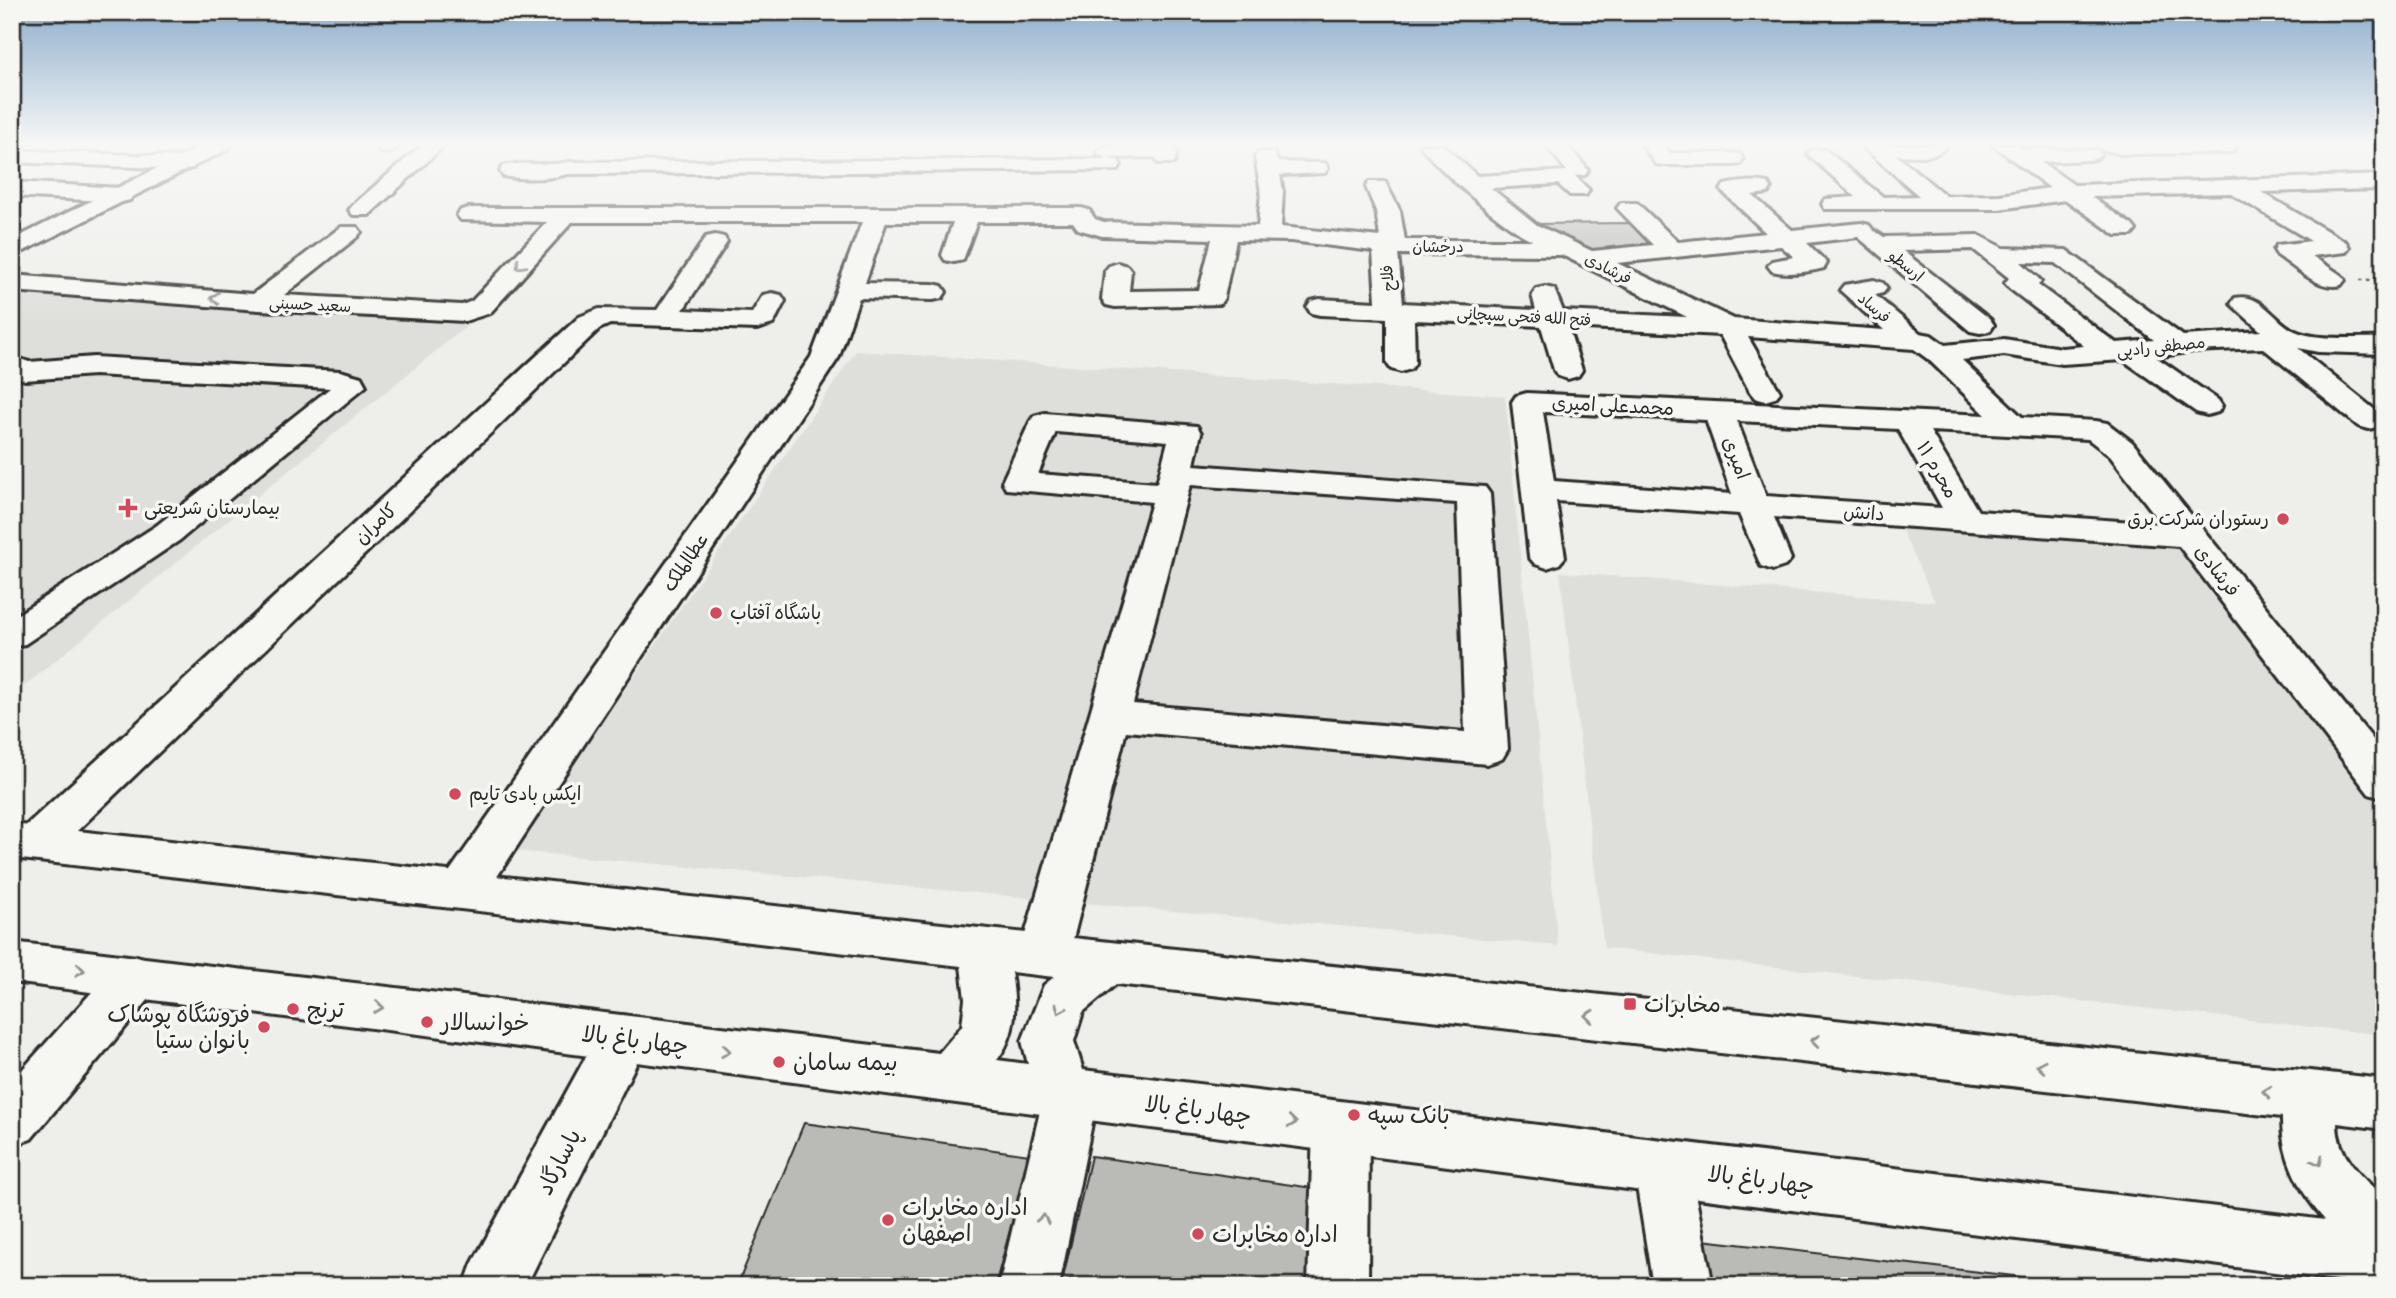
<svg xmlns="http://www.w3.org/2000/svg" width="2396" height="1298" font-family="Pangolin,'Playpen Sans Arabic',sans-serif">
<rect width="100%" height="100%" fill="#eeeeea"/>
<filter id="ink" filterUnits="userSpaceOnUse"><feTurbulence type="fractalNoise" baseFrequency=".0143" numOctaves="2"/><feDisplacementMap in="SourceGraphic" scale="14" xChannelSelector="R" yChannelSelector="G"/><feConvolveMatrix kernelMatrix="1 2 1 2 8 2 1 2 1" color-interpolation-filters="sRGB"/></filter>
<g filter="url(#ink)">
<!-- built -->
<g fill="#dededb">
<polygon points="12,291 474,320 12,696"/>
<polygon points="856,351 1505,396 1558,946 515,851"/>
<polygon points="1898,522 2181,543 2384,814 2384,1035 1604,948 1560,572 1935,602"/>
</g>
<!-- building -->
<g fill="#babab7" stroke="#2b2b2b" stroke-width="2">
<polygon points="1631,223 1659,247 1581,252 1532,224"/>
<polygon points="804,1123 1030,1155 995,1286 737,1286"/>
<polygon points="1091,1156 1327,1190 1319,1286 1116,1286 1063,1278"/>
<polygon points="1702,1240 2100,1286 1711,1286"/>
</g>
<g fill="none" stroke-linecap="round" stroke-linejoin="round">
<!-- minor casing -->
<g stroke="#2b2b2b" stroke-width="6">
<g id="minor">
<path d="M377,145H399C394,153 387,154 379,151Z"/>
<polygon points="422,145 445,145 369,215 353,215 349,210 353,205"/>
<polygon points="1169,145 1177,151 1174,163 1158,163 1155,157 1108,158 1101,156 1097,152 1101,148 1108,146"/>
<path d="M1420,145H1443L1477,176L1567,171L1546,145H1567L1588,170L1585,175L1575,176L1589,190L1586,195H1570L1558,184L1491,188L1537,225L1592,251L1653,245L1617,208L1621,203H1637L1678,242L1766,233L1721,190L1724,185C1738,182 1754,180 1768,183L1771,188L1768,193L1752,195L1792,230L1861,223L1869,225L1873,230L1884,237L1978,235L2003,248L2066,250L2183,336L2261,331L2231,304L2235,298C2261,292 2274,321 2295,331C2316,341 2360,337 2384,338V354L2318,352L2298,348L2380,414L2384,421L2380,426L2369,429L2358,426L2263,348L2193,351L2156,357L2218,400L2222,406L2218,412L2207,415L2196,412L2123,360L2062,364L2004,355L1962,360L2022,417L2096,421L2107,423L2132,442L2384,753V799L2369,794L2179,546L1774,517L1791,559L1785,566L1773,570L1761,566L1739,514L1556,501L1565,557L1559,564L1547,568L1535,564L1529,557L1512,402L1516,396L1527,393L1986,415L1929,360L1914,349L1748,337L1780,392L1775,398L1765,401L1755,398L1750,392L1720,335L1568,327L1582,370L1578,376L1568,379L1558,376L1554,370L1541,326L1414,320L1415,363L1411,369L1401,372L1391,369L1387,363V318L1320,315L1311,313L1307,307L1311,301L1320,299L1376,302L1373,251L1291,241L1236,240L1224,298L1220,304L1115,307L1106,305L1102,299L1105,271L1109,266L1118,263L1127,266L1131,271L1129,291L1199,290L1212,239L1102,236L1078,229L1073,222H977L963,260L954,262L945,260L942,255L953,222H886L865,283L933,284L942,286L946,292L942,298L933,300L859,298L839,357L479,904L462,909L445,904L439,891L445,878L811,357L862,222H572L490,313L465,321L259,310L12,291V275L253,294L341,227H357L361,232L357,237L284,295L462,305L472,301L547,222L461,220L457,215L461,210L469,208H1081L1089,210L1095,219L1104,222L1258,226L1261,192L1255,157L1258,152H1274L1278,162L1325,163L1328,168L1325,173L1280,175L1283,192L1281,227L1380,237L1376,211L1366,187L1369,182H1385L1400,211L1405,240H1532C1505,228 1437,169 1420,145ZM1858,237L1970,331L1980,333L1990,331L1994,325L1990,319L1903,251L1973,249L2009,278L2005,283L2009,288L2084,346L2062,348L2004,339L1945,345L1931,335L1920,333L1875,295L1883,293L1887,288L1883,283L1874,280L1844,285L1840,290L1884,330L1734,319L1617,263L1781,246L1794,257L1772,261L1768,266L1772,271C1788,275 1808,272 1824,268L1827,263L1807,243ZM1398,254L1562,255L1687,317L1563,311L1554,289L1545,287L1536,289L1532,295L1536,310L1403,303ZM2021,262L2055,263L2154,340L2116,343L2038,285L2041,281ZM1543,412L1706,420L1732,494L1554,481ZM1737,421L1898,429L1942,508L1766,496ZM1930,431L2088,439L2110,456L2162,524L1978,511Z"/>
<polygon points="1642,145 1664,145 1670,153 1732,153 1740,154 1743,159 1740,164 1732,165 1664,165 1656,164"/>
<path d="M1861,145H1947C1936,161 1913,155 1896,155L1946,196L1999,195L2050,188L1993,145H2017L2023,149L2097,150L2101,154L2097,158L2090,160L2041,162L2074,185L2384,175V189L2261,192L2346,242L2349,247L2346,252L2312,256L2341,275L2345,280L2341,285C2319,291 2295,267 2277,255L2274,250L2277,245L2311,241L2230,193L2091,197L2132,225L2136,230L2132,235H2116L2066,200L1999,209H1825L1822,204L1825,199L1856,197L1812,158L1808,154L1812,150H1826L1883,197L1919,196Z"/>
<polygon points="2098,145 2235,145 2236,147 2233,151 2226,153 2121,154 2101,149"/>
<polygon points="12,150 185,157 193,158 196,163 193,168 185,169 12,162"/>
<path d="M1110,159L1118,160L1121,165L1118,170L568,174C549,179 523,180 503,176L500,171L503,166C524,161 547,167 568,162Z"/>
<polygon points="12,182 122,188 130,190 133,195 130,200 122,202 12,196"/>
<polygon points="715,235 724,237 727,242 683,310 752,313 763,295 772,293 781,295 785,301 773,324 757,329 610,324 599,329 52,855 36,860 20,855 13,843 20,831 579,317 599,309 657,310 706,237"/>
<polygon points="12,356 29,362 94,357 340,371 361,377 366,386 180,540 25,644 12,647 12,618 156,526 330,388 94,375 25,380 12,376"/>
<path d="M1045,413L1197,426L1201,433L1194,465L1485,487L1490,494L1508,749L1502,759L1487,764L1126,731L1069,955L1061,969L1044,975L1027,969L1019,955L1152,502L1006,489L1002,482L1030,422L1034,416ZM1056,432L1168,441L1157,483L1038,474ZM1190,485L1457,503L1465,732L1133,704Z"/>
<polygon points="137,956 155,962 162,977 155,992 31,1139 12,1146 12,1081 119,962"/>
<polygon points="623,1015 641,1022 649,1038 526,1286 464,1286 472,1264 605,1022"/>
<polygon points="1071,1070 1090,1077 1098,1094 1059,1286 999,1286 1044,1094 1052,1077"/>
<polygon points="1341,1102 1361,1110 1369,1128 1368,1286 1308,1286 1313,1128 1321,1110"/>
<polygon points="1662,1141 1682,1149 1690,1168 1713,1286 1653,1286 1634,1168 1642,1149"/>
</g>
</g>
<!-- major casing -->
<g stroke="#2b2b2b" stroke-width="6">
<g id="major">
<polygon points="204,145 231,145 228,149 12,257 12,240"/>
<path d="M12,824L2384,1079V1129L2337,1123C2337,1156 2361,1177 2384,1197V1286L12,982V942L939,1053L962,1026L965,999L961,966L12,858ZM1011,972L1054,977L1044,985L1022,1041L1028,1064L997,1060C1018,1033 1016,1004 1011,972ZM1116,984L2282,1117C2281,1156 2299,1192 2325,1220L1083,1070L1074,1041L1083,1012Z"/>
</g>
</g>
<!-- path -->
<polyline stroke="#2b2b2b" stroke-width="2.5" stroke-dasharray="3.5 3.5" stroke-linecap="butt" points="2360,280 2384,280"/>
<!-- minor -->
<use href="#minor" fill="#f6f6f2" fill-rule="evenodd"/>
<!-- major -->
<use href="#major" fill="#f6f6f2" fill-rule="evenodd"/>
</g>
<!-- one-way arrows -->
<defs><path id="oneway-chevron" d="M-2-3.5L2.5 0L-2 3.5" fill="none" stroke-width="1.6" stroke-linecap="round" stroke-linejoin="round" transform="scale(1.75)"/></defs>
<g stroke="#90908e">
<use href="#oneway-chevron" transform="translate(520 265) rotate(133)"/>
<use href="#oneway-chevron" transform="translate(215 298) rotate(-176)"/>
<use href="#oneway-chevron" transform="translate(80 970) rotate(7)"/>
<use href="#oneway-chevron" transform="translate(379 1007) rotate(7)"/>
<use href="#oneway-chevron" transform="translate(1060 1009) rotate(114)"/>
<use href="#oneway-chevron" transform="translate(1589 1016) rotate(-174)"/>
<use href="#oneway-chevron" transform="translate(1815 1041) rotate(-174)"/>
<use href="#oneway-chevron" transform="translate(726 1051) rotate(7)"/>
<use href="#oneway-chevron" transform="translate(2041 1066) rotate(-174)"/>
<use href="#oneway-chevron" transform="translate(2267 1092) rotate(-174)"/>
<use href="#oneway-chevron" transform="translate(1292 1122) rotate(7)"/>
<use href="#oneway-chevron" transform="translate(2318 1161) rotate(63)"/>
<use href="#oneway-chevron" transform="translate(1043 1219) rotate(-78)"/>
</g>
</g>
<!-- sky -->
<linearGradient id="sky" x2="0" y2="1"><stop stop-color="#8daecc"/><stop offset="0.44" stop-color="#f7f7f6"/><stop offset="1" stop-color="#f7f7f6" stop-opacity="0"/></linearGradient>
<rect width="2396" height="327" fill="url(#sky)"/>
<!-- markers -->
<g fill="#d1495b" stroke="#f6f6f2" stroke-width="2.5">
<path d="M124.5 497.5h7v7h7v7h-7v7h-7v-7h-7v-7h7z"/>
<circle cx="2283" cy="519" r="7"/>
<circle cx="716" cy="613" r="7"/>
<circle cx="455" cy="794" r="7"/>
<rect x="1623" y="997" width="14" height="14" rx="3.5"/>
<circle cx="293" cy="1009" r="7"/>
<circle cx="427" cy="1022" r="7"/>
<circle cx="264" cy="1027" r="7"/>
<circle cx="779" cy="1062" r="7"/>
<circle cx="1354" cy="1115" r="7"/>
<circle cx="888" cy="1220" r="7"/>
<circle cx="1198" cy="1234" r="7"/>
</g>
<g text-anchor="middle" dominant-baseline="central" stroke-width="7" stroke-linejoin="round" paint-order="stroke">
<!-- far-street labels -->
<g font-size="16" fill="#2b2b2b" stroke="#f6f6f2">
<text x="1438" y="247">درخشان</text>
<text transform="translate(1906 266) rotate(39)">ارسطو</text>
<text transform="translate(1608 269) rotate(26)">فرشادی</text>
<text transform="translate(1388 278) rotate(-95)">فلاح</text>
<text transform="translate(310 305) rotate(3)">سعید حسینی</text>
<text transform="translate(1874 308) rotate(41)">فرساد</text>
<text transform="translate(1524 317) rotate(3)">فتح الله فتحی سیچانی</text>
<text transform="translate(2161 347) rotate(-6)">مصطفی رادپی</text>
</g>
<!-- street labels -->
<g font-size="19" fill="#2b2b2b" stroke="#f6f6f2">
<text transform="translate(1613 406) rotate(3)">محمدعلی امیری</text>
<text transform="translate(1736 458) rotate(69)">امیری</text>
<text transform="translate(1937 470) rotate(60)">۱۱ محرم</text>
<text transform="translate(1864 513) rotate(4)">دانش</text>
<text transform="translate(376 524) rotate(-43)">کامران</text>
<text transform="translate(686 562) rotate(-56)">عطاالملک</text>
<text transform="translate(2217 571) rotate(52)">فرشادی</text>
</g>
<!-- poi labels -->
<g font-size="19" fill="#2b2b2b" stroke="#f6f6f2" text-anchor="start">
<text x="144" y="508">بیمارستان شریعتی</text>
<text x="2269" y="519" text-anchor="end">رستوران شرکت برق</text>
<text x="730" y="613">باشگاه آفتاب</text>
<text x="469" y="794">ایکس بادی تایم</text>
</g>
<!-- near-poi labels -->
<g font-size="23" fill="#2b2b2b" stroke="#f6f6f2" text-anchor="start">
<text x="1644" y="1004">مخابرات</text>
<text x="307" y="1009">ترنج</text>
<text x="250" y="1014" text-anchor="end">فروشگاه پوشاک<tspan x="250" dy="26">بانوان ستیا</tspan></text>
<text x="441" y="1022">خوانسالار</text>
<text x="793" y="1062">بیمه سامان</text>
<text x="1368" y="1115">بانک سپه</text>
<text x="902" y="1207">اداره مخابرات<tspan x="902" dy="26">اصفهان</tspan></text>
<text x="1212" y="1234">اداره مخابرات</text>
</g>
<!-- near-street labels -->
<g font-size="23" fill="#2b2b2b" stroke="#f6f6f2">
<text transform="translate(635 1040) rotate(7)">چهار باغ بالا</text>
<text transform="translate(1198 1110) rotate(7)">چهار باغ بالا</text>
<text transform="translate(559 1162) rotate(-63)">پاسارگاد</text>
<text transform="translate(1761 1180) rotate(7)">چهار باغ بالا</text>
</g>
</g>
<!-- margin -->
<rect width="2396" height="1298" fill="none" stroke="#f6f6f2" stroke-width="42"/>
<rect x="21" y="21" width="2354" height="1256" fill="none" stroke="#2b2b2b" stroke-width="2.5" filter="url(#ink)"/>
</svg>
